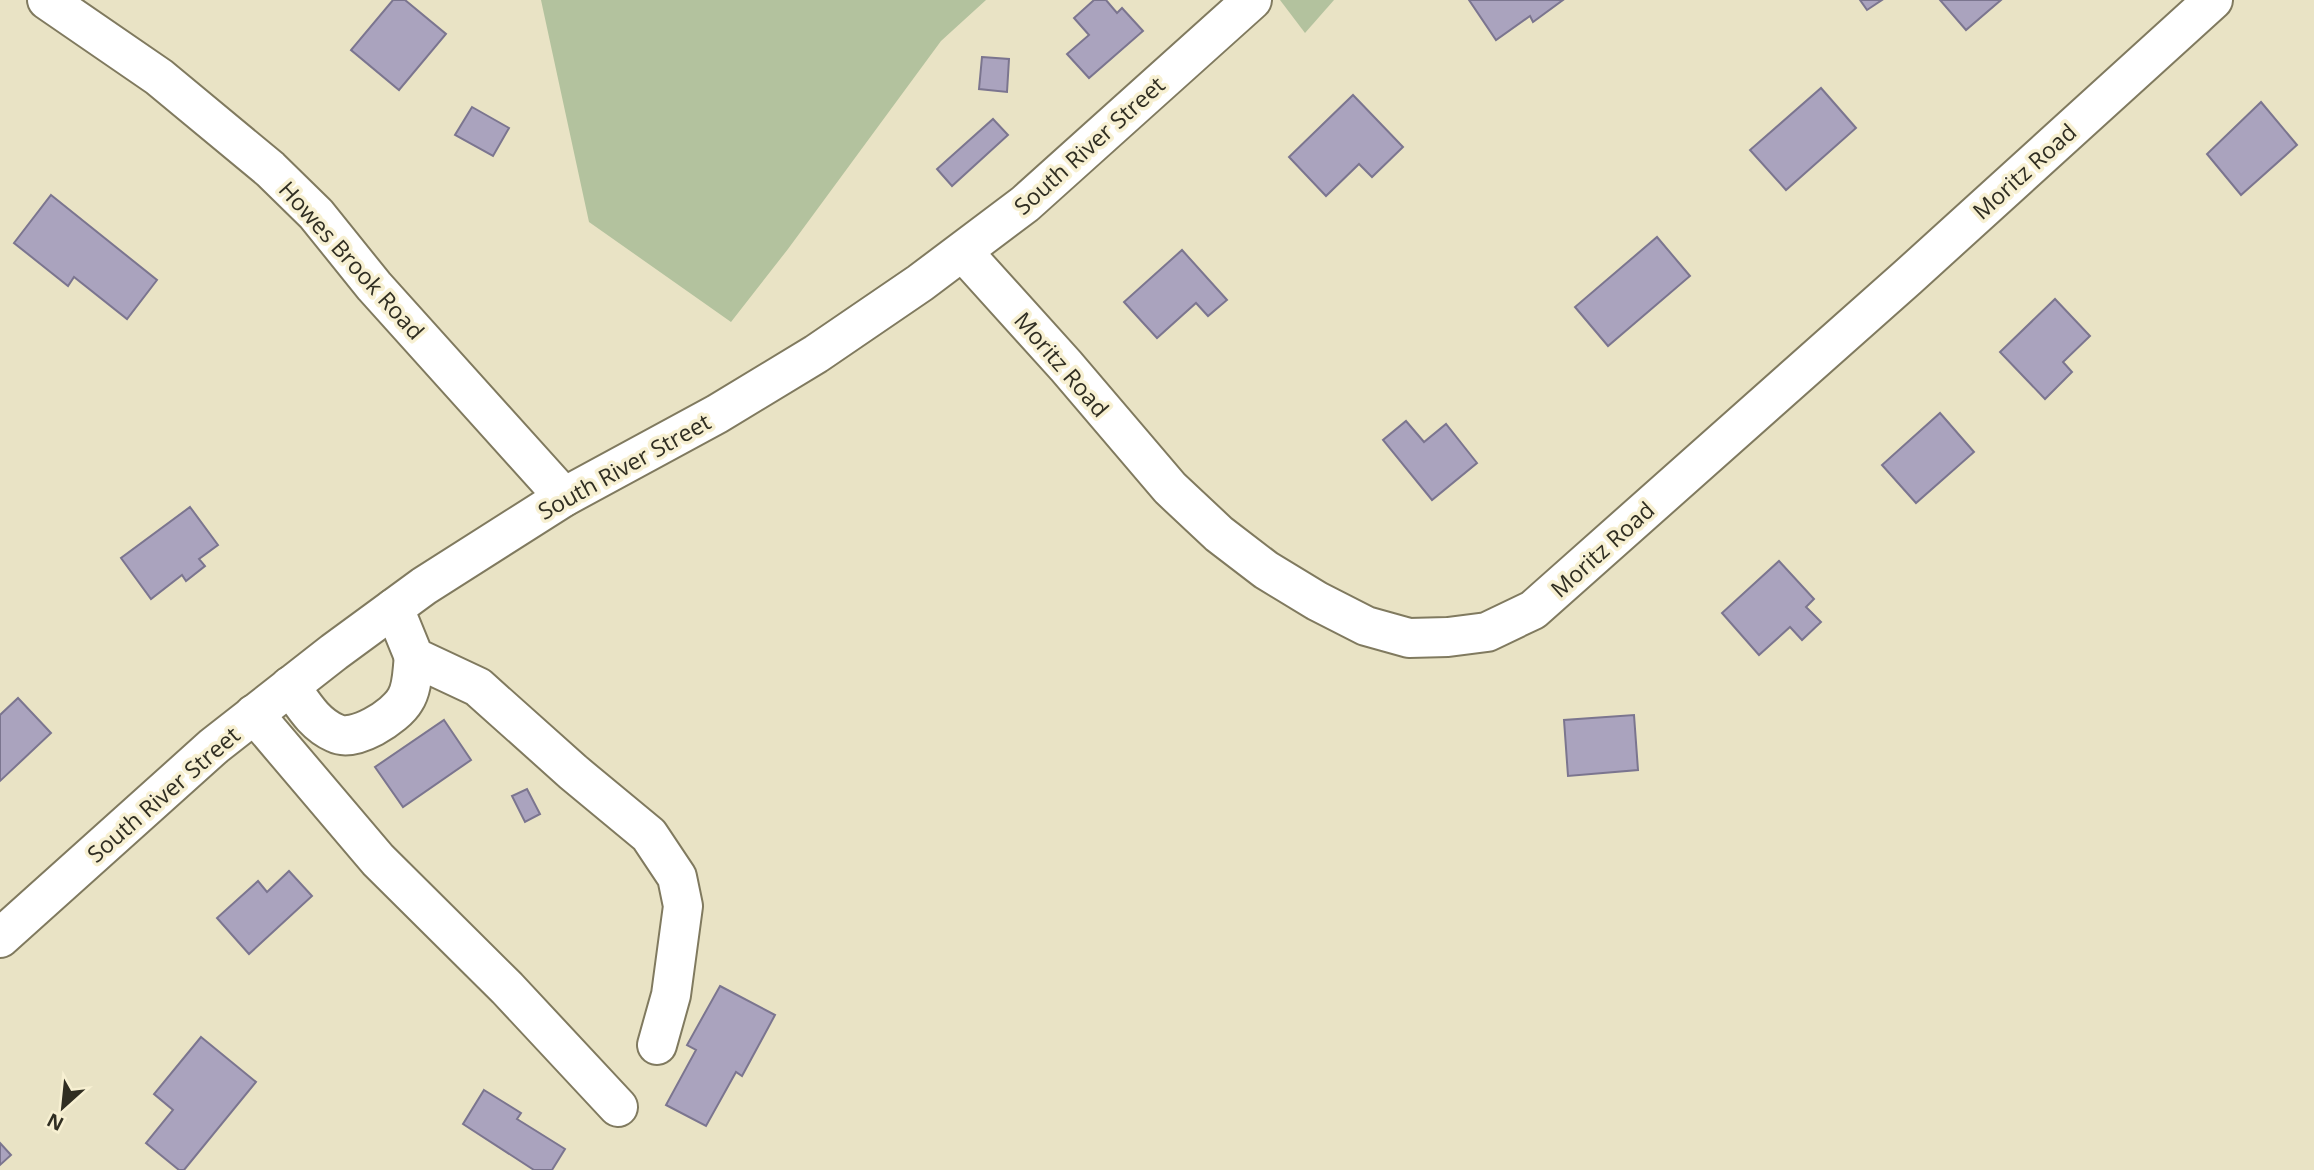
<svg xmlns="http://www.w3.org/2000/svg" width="2314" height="1170" font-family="'Open Sans',sans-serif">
<rect width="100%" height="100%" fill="#e9e3c5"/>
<!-- green -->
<g fill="#b3c29e">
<polygon points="541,0 986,0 941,41 788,249 731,322 589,222"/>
<polygon points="1280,0 1334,0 1305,33"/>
</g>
<!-- building -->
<g fill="#aaa3be" stroke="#7b758f" stroke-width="2">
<polygon points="393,0 405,0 446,34 399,90 351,50"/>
<polygon points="1094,0 1106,0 1117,13 1122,8 1143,31 1089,78 1067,54 1089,35 1074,18"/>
<polygon points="1469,0 1563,0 1533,22 1530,16 1496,40"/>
<polygon points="1860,0 1882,0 1867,10"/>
<polygon points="1940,0 2001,0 1966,30"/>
<polygon points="982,57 1009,59 1007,92 979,89"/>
<polygon points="1821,88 1856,128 1786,190 1750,150"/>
<polygon points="1353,95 1403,147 1372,177 1359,164 1326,196 1289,157"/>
<polygon points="2261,102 2297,145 2241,195 2207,154"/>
<polygon points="472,107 509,128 493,156 455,135"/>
<polygon points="993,119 1008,135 952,186 937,169"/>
<polygon points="51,195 157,280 127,319 74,277 68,286 14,243"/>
<polygon points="1657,237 1690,276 1608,346 1575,307"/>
<polygon points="1182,250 1227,300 1208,316 1196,303 1157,338 1124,302"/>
<polygon points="2055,299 2090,336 2063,362 2072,372 2045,399 2000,352"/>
<polygon points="1940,413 1974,452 1916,503 1882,465"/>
<polygon points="1406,421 1424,442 1446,424 1477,463 1432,500 1383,440"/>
<polygon points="190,507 218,545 199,559 205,566 186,581 182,575 151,599 121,558"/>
<polygon points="1779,561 1814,599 1806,607 1821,622 1802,640 1790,627 1759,655 1722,613"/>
<polygon points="18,698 51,733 0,781 0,715"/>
<polygon points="1634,715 1638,770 1568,776 1564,720"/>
<polygon points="444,720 471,760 403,807 375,767"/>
<polygon points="527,789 540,814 525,822 512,796"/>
<polygon points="289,871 312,896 249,954 217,918 258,881 267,892"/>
<polygon points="720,986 775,1015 742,1076 736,1072 706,1126 666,1105 696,1050 687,1045"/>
<polygon points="201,1037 256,1082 184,1170 179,1170 146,1143 173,1110 154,1094"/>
<polygon points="484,1090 521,1113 517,1119 565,1149 552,1170 534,1170 463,1124"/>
<polygon points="0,1143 11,1155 0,1165"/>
</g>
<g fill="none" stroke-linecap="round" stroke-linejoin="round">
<!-- minor casing -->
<g stroke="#807a5f" stroke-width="42">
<g id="minor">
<polyline points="47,0 159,77 270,169 316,214 374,286 564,497"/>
<polyline points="963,252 1066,366 1170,488 1219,534 1266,570 1317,601 1366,626 1409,638 1448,637 1487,632 1533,610 1908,277 2213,0"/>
<polyline points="394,608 414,657 478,687 573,772 649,835 677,877 683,906 671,995 657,1045"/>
<path d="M290,686C303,704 314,724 335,733C354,743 395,717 405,700C413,688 412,670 414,657"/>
<polyline points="254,714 378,860 507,988 618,1107"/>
<polyline points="0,938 214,746 334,652 424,586 564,497 717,414 816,354 920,283 1025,204 1252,0"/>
</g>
</g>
<!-- minor -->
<use href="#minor" stroke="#fff" stroke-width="38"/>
</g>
<g text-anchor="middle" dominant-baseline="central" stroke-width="7" stroke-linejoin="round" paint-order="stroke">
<!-- street labels -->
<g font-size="23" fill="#302e22" stroke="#f7f0d2">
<text transform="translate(1089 145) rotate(-42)">South River Street</text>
<text transform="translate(2024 171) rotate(-42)">Moritz Road</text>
<text transform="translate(352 260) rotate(48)">Howes Brook Road</text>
<text transform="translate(1062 364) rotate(49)">Moritz Road</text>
<text transform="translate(624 466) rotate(-29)">South River Street</text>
<text transform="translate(1602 549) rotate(-42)">Moritz Road</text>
<text transform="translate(163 794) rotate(-41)">South River Street</text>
</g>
</g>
<!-- north arrow -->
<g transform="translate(63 1107) rotate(207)" stroke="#f7f0d2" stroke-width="5" paint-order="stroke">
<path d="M0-5L12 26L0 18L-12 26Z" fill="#302e22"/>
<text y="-10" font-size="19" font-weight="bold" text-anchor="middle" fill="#302e22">N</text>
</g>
</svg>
